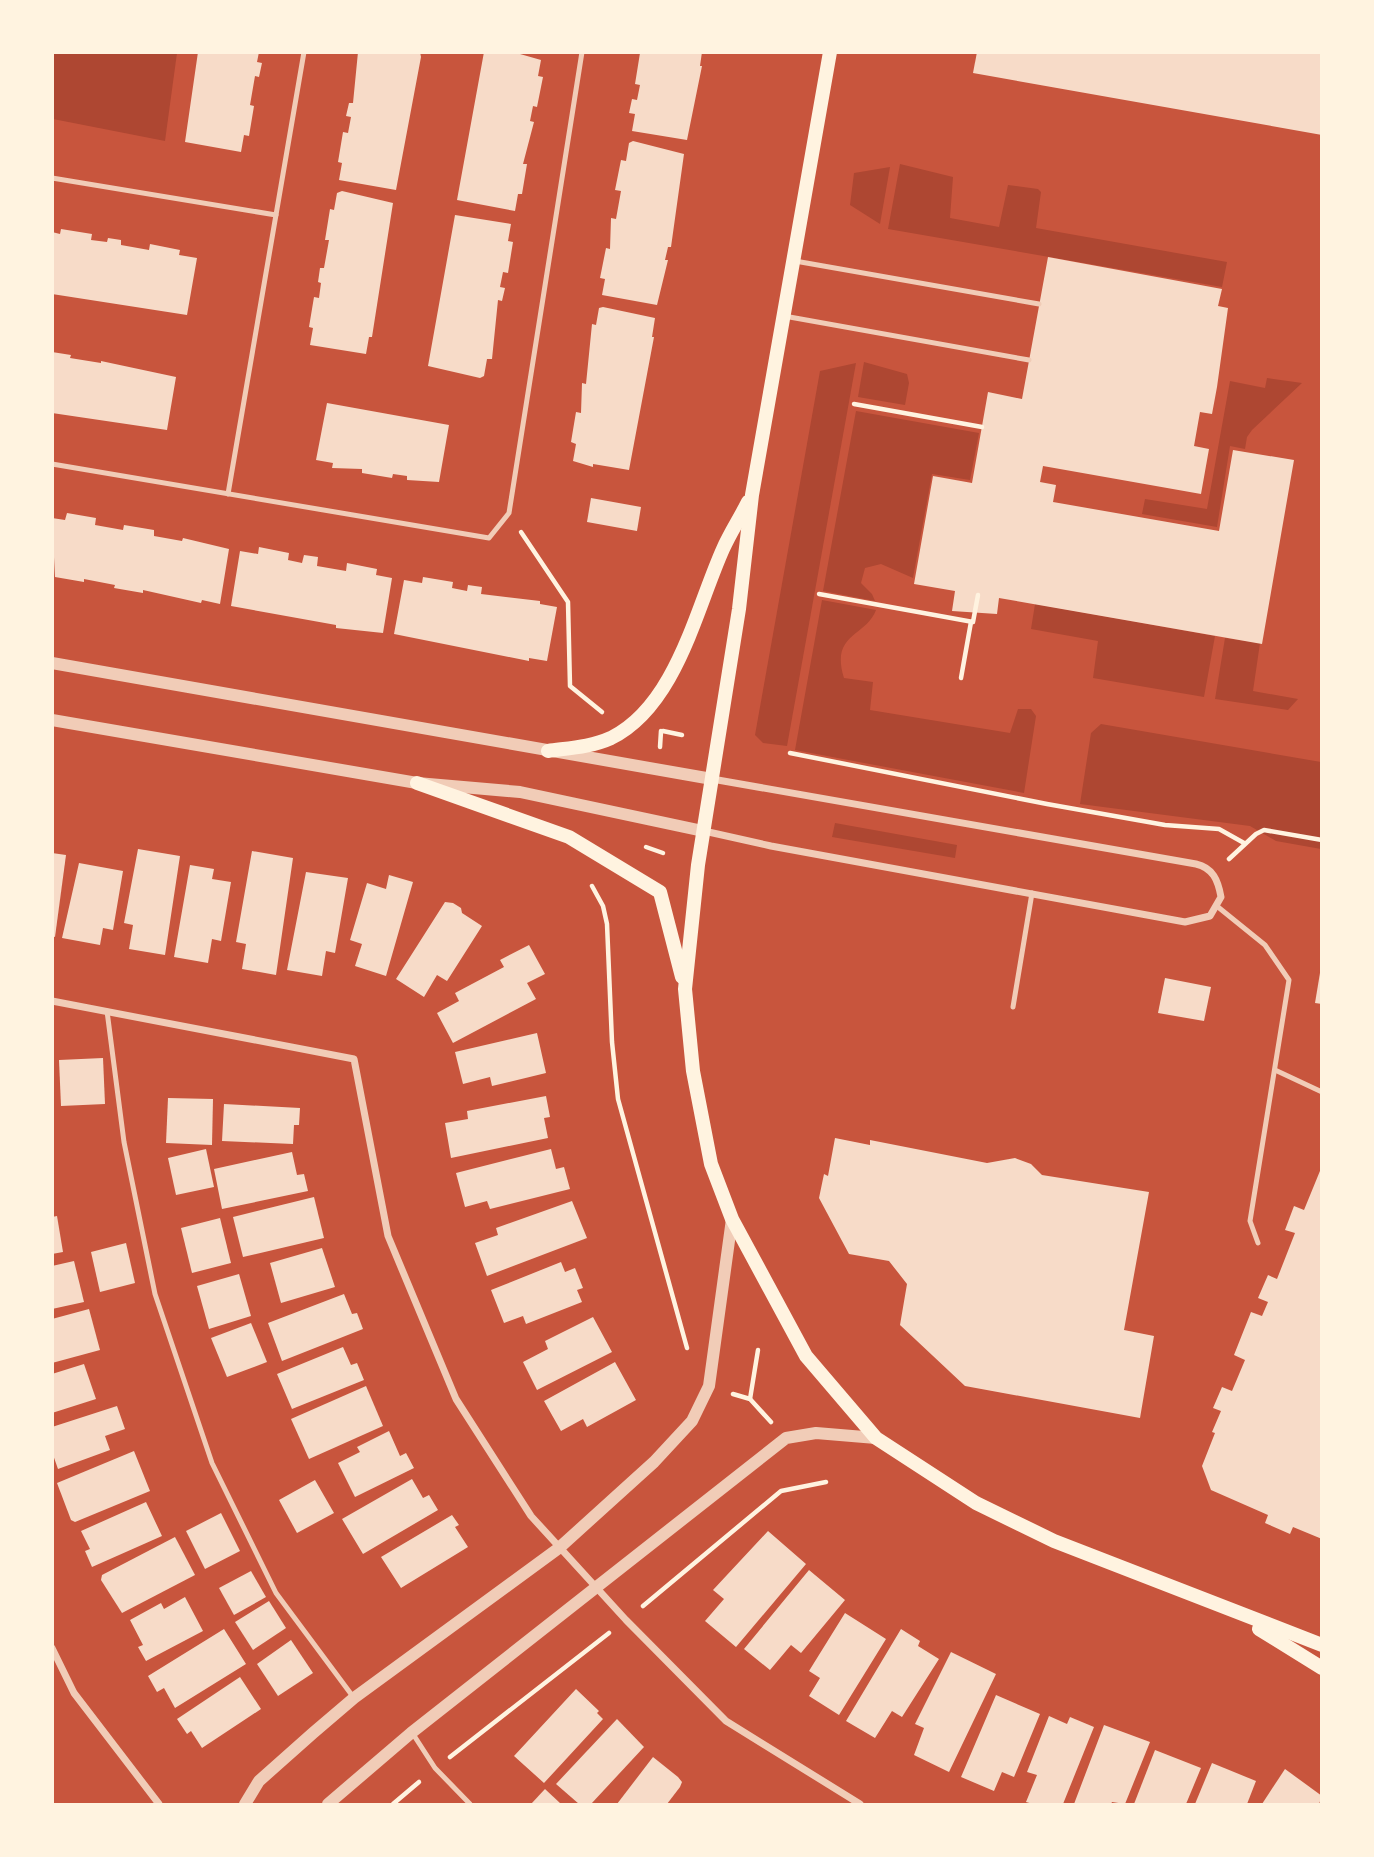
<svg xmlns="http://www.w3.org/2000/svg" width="1374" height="1857" viewBox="0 0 1374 1857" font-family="'Sofia Sans Condensed',sans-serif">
	<rect width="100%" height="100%" fill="#c8553d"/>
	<!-- green -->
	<g fill="#ae4732">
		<path d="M52,53H177L165,141L53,119Z"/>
		<path d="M900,164L953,177L950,218L999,227L1008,185L1038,189L1041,192L1036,228L1227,262L1222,287L888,229Z"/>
		<path d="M890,167L880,224L850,205L854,173Z"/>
		<path d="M864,362L907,374L909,383L905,405L858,397Z"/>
		<path d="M856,363L787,746L763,743L755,735L820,371Z"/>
		<path d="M1267,378L1302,383L1252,430L1247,437L1245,449L1230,446L1217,527L1142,514L1145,499L1207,509L1230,381L1265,388Z"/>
		<path d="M856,411L979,433L970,480L932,474L913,578L881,564L865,568L861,583L872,594L875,601L823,591Z"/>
		<path d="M822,600L876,610C866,637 830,633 844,678L873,682L870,710L1010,733L1018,709H1031L1036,716L1024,793L795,750Z"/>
		<path d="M1035,604L1215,636L1204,697L1093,678L1098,641L1031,629Z"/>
		<path d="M1225,638L1260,643L1253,691L1298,699L1288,710L1215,699Z"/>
		<path d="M1101,724L1321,762V849L1276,841L1250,826L1080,804L1091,733Z"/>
		<path d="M835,823L957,845L955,858L832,837Z"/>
	</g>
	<!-- building -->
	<g fill="#f7dbc8">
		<path d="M198,52H259L257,62L262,63L259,77L255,76L250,105L254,106L249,136L244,135L241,152L185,142Z"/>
		<path d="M358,52H420L421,57L396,190L339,180L342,163L338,162L343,132L348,133L351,117L346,116L349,103H353Z"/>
		<path d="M484,52L520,54L541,60L538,76L543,77L537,107L533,106L530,121L534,122L523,164H527L522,194H518L515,211L457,200Z"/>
		<path d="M702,52L700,66H702L687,140L632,131L635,114L629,113L632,99L637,100L640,85L635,84L640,53Z"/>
		<path d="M977,52H1322V135L973,73Z"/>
		<path d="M633,141L684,154L671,247H668L665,260H668L657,305L602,295L605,279L600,278L606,248L610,249L611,218L616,219L621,191L615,190L621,160L626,161L629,143Z"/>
		<path d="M342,191L393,203L372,337H369L366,354L310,345L313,328L309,327L314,297L319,298L321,283L318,282L320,268H324L329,240H325L330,209L334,210L337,193Z"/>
		<path d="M455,215L511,224L508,241L513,242L508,273L503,272L500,287L505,288L502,301L498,300L492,359H487L484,376L480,378L428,366Z"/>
		<path d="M61,229L92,234L91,240L107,242L108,238L121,240V245L149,250L150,244L180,250L179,255L197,258L187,315L52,294V232L60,234Z"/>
		<path d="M1048,257L1222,289L1218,306L1228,308L1217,387L1212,414L1200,412L1194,446L1209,449L1201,494L1043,466L1040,482L1056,485L1053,502L1219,531L1233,450L1294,460L1262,644L999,598L997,614L952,611L955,591L914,584L933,476L972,483L988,392L1022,399Z"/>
		<path d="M603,307L655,318L652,337H654L629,470L593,464V467L573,461L576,444L571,442L576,412L581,413L582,383L586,384L592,324L596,325L599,308Z"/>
		<path d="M52,352L71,355L70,358L101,363V361L176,377L167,430L52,413Z"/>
		<path d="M327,403L449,425L439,482L407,480V476L393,474L392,478L362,473V469L332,468L333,463L316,460Z"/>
		<path d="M591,498L641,507L637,531L587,522Z"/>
		<path d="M67,513L96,518L95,525L123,530L124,525L154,530V536L182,541L183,538L229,549L220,604L202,600L201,603L143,590V593L114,588L115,585L84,579V582L55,577L52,518L65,520Z"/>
		<path d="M259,547L289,553L288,560L302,563L304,555L318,557L317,566L346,571L347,563L377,569L376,575L392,578L383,633L336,628V625L231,606L240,551L258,554Z"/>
		<path d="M423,577L453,582L452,588L467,591L468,585L482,587L481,594L540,601V604L557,607L547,661L529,658V661L394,634L404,580L422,583Z"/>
		<path d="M138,849L180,856L165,955L129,949L133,925L124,923Z"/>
		<path d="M252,851L293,858L276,975L242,969L246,944L236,942Z"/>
		<path d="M52,853L66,855L55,937L52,936Z"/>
		<path d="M79,863L123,871L113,930L103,928L100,945L62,938Z"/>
		<path d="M190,865L214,869L212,879L231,882L221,941L212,939L208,963L174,957Z"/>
		<path d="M306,872L348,878L335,953L326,951L322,976L287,970Z"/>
		<path d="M389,875L413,882L386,976L355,966L362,944L350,940L367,883L386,889Z"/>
		<path d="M445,902L453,903L461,908L462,913L482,926L447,981L437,975L424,997L396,979Z"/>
		<path d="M529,945L545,974L527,983L536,999L453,1043L437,1013L459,1001L455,993L504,967L500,960Z"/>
		<path d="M1320,973H1322V1004L1315,1003Z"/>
		<path d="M1165,978L1211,987L1204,1021L1158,1013Z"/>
		<path d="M537,1033L546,1073L492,1086L490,1077L463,1084L455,1052Z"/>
		<path d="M103,1058L105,1104L61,1106L59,1060Z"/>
		<path d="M546,1096L550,1117L544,1118L548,1138L451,1158L445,1123L468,1119L467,1111Z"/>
		<path d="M168,1098L213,1099L212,1145L166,1143Z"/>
		<path d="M224,1104L300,1108L299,1125H294L293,1144L222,1141Z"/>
		<path d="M835,1138L870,1145V1140L987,1163L1015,1158L1031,1164L1042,1175L1149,1192L1124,1330L1154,1336L1140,1418L965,1386L900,1325L907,1284L889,1261L849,1254L819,1198L824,1174L828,1176Z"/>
		<path d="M206,1149L214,1187L176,1195L168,1158Z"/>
		<path d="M551,1149L556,1169L564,1167L570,1189L490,1209L487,1201L465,1207L456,1173Z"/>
		<path d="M292,1152L297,1175L304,1174L308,1191L222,1209L214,1169Z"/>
		<path d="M1322,1166V1539L1293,1527L1290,1534L1265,1523L1268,1515L1211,1490L1202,1466L1215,1433L1212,1432L1221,1411L1213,1408L1222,1387L1232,1391L1245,1360L1234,1355L1251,1312L1262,1316L1268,1302L1258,1298L1268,1275L1277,1279L1295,1233L1285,1230L1294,1206L1304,1210Z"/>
		<path d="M314,1197L324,1238L243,1257L233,1217Z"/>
		<path d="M572,1201L587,1238L487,1276L475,1243L498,1235L496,1228Z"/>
		<path d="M57,1216L63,1252L52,1254V1217Z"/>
		<path d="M220,1218L231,1263L192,1273L181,1228Z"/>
		<path d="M126,1243L135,1283L100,1292L91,1252Z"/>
		<path d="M322,1248L335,1287L281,1303L270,1263Z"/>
		<path d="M74,1261L84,1302L52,1309V1266Z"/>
		<path d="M561,1262L565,1272L575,1268L583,1288L577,1290L582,1302L526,1324L523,1316L504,1323L491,1290Z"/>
		<path d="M239,1274L251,1316L209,1329L197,1286Z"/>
		<path d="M344,1294L352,1314L357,1313L363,1329L282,1361L268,1323Z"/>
		<path d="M89,1309L100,1350L52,1363V1319Z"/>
		<path d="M593,1317L612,1352L537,1390L523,1362L548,1349L545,1341Z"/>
		<path d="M251,1323L267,1362L227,1377L211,1338Z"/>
		<path d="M343,1347L351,1365L357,1363L364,1380L292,1409L277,1374Z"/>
		<path d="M615,1362L636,1400L587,1427L583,1419L561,1431L544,1401Z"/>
		<path d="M84,1364L96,1399L52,1413V1374Z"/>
		<path d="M366,1386L383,1426L309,1459L291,1419Z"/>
		<path d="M117,1406L125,1429L105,1436L110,1450L58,1469L52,1452V1427Z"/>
		<path d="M389,1431L400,1456L406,1453L414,1468L355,1497L338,1463L360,1452L357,1447Z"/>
		<path d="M134,1451L150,1491L75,1522L71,1520L57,1483Z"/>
		<path d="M412,1479L423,1498L429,1495L438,1510L363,1554L342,1519Z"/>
		<path d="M315,1480L334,1513L297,1533L279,1500Z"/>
		<path d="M146,1502L162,1536L92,1567L85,1551L90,1549L81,1531Z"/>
		<path d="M221,1513L240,1551L205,1569L186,1531Z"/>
		<path d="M452,1515L459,1525L455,1527L468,1547L401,1588L381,1557Z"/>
		<path d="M768,1531L806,1564L736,1647L705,1621L724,1599L713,1590Z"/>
		<path d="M175,1537L195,1575L122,1613L101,1580L102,1575Z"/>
		<path d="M809,1570L845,1600L801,1653L791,1645L770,1670L744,1649Z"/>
		<path d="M251,1571L266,1597L234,1615L219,1588Z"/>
		<path d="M185,1597L203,1631L146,1661L138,1647L143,1645L130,1620L161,1603L164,1609Z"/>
		<path d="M269,1601L286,1628L253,1650L235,1622Z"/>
		<path d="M845,1613L886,1639L839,1715L809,1696L820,1678L809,1671Z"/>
		<path d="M224,1629L246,1664L175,1708L164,1688L157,1692L148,1676Z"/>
		<path d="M901,1629L920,1641L918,1646L939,1659L902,1717L892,1711L875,1738L846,1721Z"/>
		<path d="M291,1640L313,1673L278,1696L257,1664Z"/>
		<path d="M951,1652L996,1674L949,1772L914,1755L924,1728L915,1724Z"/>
		<path d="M240,1677L261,1709L202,1748L191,1731L187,1734L177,1719Z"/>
		<path d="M576,1689L599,1711L597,1713L603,1719L544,1783L514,1756Z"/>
		<path d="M996,1695L1040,1714L1014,1777L1002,1772L994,1791L961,1777Z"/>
		<path d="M1049,1716L1067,1724L1070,1717L1094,1727L1063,1804H1033L1026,1802L1037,1775L1027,1772Z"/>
		<path d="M617,1719L644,1747L591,1804H579L556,1784Z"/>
		<path d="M1104,1725L1150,1742L1125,1804L1112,1802L1111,1804H1074Z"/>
		<path d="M1155,1750L1201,1768L1186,1804H1134Z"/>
		<path d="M653,1757L678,1777L682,1782L680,1787L667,1804H617Z"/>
		<path d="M1212,1763L1256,1781L1247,1804H1195Z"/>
		<path d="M1285,1769L1322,1796L1319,1804H1262Z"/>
		<path d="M545,1789L561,1804H531Z"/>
	</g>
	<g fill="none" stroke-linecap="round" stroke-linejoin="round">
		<!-- path -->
		<g stroke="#fff3e0" stroke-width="4.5">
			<path d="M854,404L982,427"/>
			<path d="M521,532L568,602L570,686L602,712"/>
			<path d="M819,594L973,622L978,595"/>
			<path d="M961,678L971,622"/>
			<path d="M663,731L682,735"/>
			<path d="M660,747L661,731"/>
			<path d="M790,753L1047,804L1165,825L1219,829L1244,843"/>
			<path d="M646,847L663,853"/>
			<path d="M1229,859L1256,834L1264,830L1322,840"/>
			<path d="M592,886L603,906L607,924L612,1042L618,1099L687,1348"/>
			<path d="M733,1394L750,1399L771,1422"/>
			<path d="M750,1399L758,1350"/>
			<path d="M643,1606L781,1491L826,1482"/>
			<path d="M450,1757L609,1633"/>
			<path d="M393,1804L419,1782"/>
		</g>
		<!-- service -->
		<g stroke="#f1ccb7" stroke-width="5">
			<path d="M52,178L276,215"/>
			<path d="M795,261L1039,304"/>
			<path d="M784,316L1029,360"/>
			<path d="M52,464L489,538L509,513L582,52"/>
			<path d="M228,494L304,52"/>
			<path d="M1218,907L1265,945L1289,980L1250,1221L1258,1243"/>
			<path d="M1013,1007L1032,893"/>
			<path d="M107,1011L124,1142L155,1294L212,1463L276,1593L354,1698"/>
			<path d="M1275,1070L1322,1092"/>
			<path d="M413,1734L435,1768L470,1804"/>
		</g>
		<!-- minor -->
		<g stroke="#f1ccb7" stroke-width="7">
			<path d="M704,831L771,846L1185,922L1210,916L1221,897C1218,880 1213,868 1196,864L712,779"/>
			<path d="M52,1001L354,1059L388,1236L456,1399L531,1516L626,1620L726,1721L860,1804"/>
			<path d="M52,1648L74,1693L159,1804"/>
		</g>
		<!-- tertiary -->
		<g stroke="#f1ccb7" stroke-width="12">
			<path d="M52,663L712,779"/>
			<path d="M52,720L417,783L520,792L703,831"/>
			<path d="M245,1804L259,1781L313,1733L354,1698L559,1548L654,1462L692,1421L709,1386L732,1219"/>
			<path d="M328,1804L411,1733L786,1438L816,1433L876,1438"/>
		</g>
		<!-- secondary -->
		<g stroke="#fff3e0" stroke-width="14">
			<path d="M830,52L752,495L739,609L698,865L685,989L693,1071L711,1164L732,1219L806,1356L876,1438L976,1503L1054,1541L1322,1645"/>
			<path d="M548,751C569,748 591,747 611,738C676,706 696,609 723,549C730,533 740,518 748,502"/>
			<path d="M417,783L569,837L660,892L682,977"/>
			<path d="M1259,1629L1322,1668"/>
		</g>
	</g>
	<!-- border -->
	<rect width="1374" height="1857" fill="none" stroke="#fff3e0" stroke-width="108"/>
</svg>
